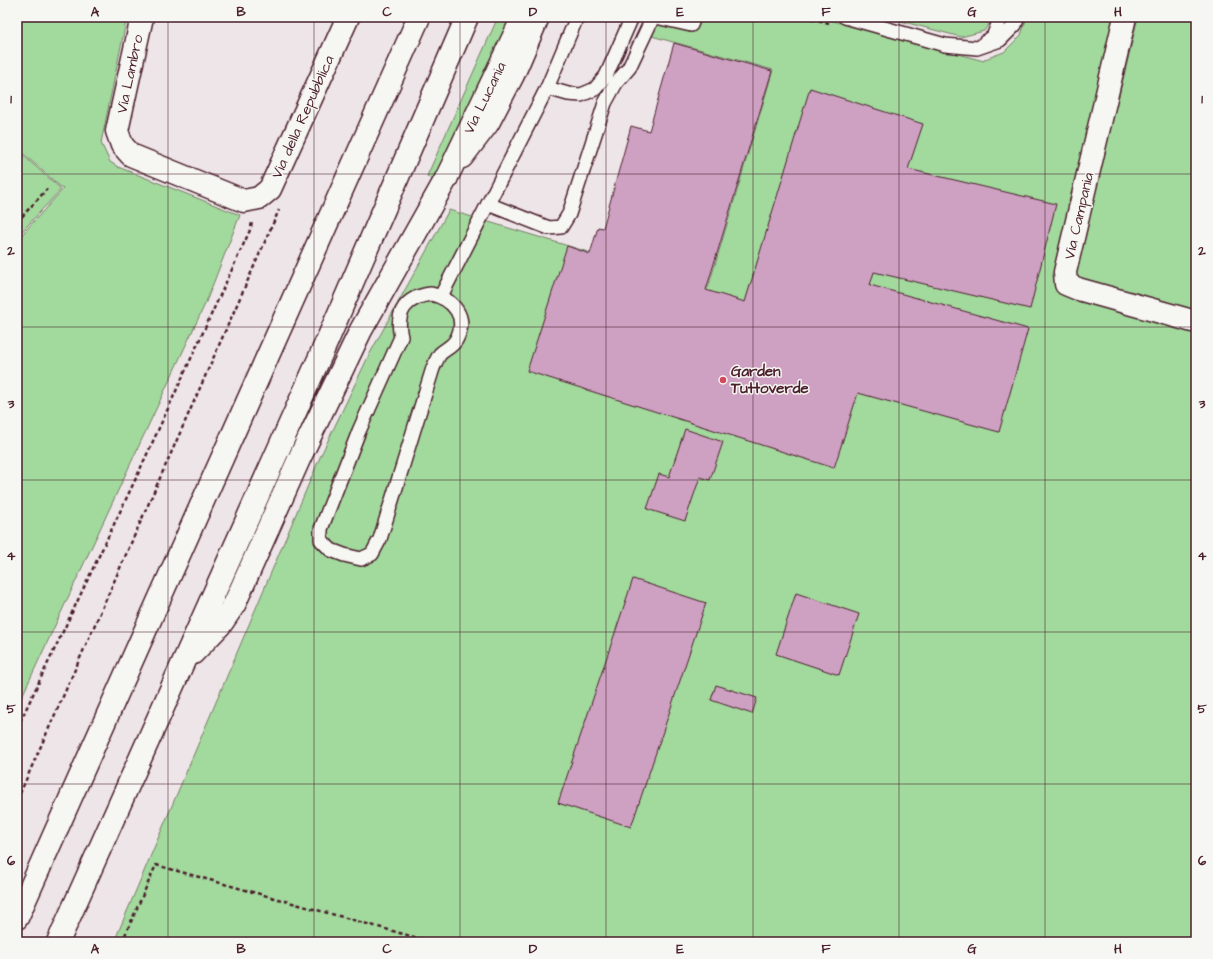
<svg xmlns="http://www.w3.org/2000/svg" width="1213" height="959" viewBox="0 0 1213 959" font-family="'Architects Daughter',sans-serif">
	<rect width="100%" height="100%" fill="#eee5e9"/>
	<filter id="ink" filterUnits="userSpaceOnUse"><feTurbulence type="fractalNoise" baseFrequency=".025" numOctaves="2"/><feDisplacementMap in="SourceGraphic" scale="8" xChannelSelector="R" yChannelSelector="G"/><feConvolveMatrix kernelMatrix="1 2 1 2 8 2 1 2 1" color-interpolation-filters="sRGB"/></filter>
	<g filter="url(#ink)">
		<!-- green -->
		<g fill="#a2d99d" stroke="#767c64">
			<path d="M17,17H127L101,143L110,162L118,167L240,215L206,302L17,707V240L63,189L17,148Z"/>
			<path d="M498,17H517L433,180L427,176Z"/>
			<path d="M653,17H818L984,61L985,59L1004,52L1021,35L1027,17H1120L1102,92L1119,96L1138,17H1196V942H114L321,455L368,357L449,210L708,288L773,70L648,35Z"/>
			<path d="M885,17H992L991,21L984,31L961,37Z"/>
			<path d="M17,150L61,189L17,237Z"/>
		</g>
		<!-- building -->
		<g fill="#cea1c3" stroke="#4a1f2b">
			<path d="M674,43L772,71L706,290L745,302L810,88L923,124L908,169L1056,204L1030,309L874,272L870,285L1028,329L999,432L858,393L834,468L527,371L567,246L590,254L598,227L603,228L631,126L649,131Z"/>
			<path d="M685,429L723,442L710,480L700,477L685,521L647,509L659,474L669,477Z"/>
			<path d="M633,579L706,603L631,827L558,803Z"/>
			<path d="M796,593L859,614L839,675L776,654Z"/>
			<path d="M716,685L757,698L752,714L711,700Z"/>
		</g>
		<g fill="none" stroke-linecap="round" stroke-linejoin="round">
			<defs>
				<g id="lane">
					<path d="M656,17L691,25L694,17"/>
					<path d="M845,17L945,45L977,48L1000,40L1015,25L1018,17"/>
					<path d="M984,43L993,37L1001,17"/>
					<path d="M547,88L568,94L581,95L595,89L606,76L632,17"/>
					<path d="M488,204L549,228L561,227L569,214L605,103L616,83L629,68L653,17"/>
					<path d="M431,294C453,299 469,317 456,340C452,347 445,349 440,354C437,358 435,364 433,368L380,539L372,554L361,559L344,555L331,550L321,540V529L359,431L401,337C395,312 406,297 431,294Z"/>
					<path d="M441,296L547,88L577,17"/>
				</g>
				<g id="street">
					<path d="M142,17L117,131L122,145L131,155L244,201L259,198L270,189L348,17"/>
					<path d="M1125,17L1065,272L1066,284L1078,289L1196,322"/>
					<path d="M462,157L488,123L513,75L538,17"/>
				</g>
				<path id="secondary" d="M446,179L523,17"/>
				<g id="highway">
					<path d="M193,653L221,624L234,605L300,457L361,330L446,179"/>
					<path d="M17,918L419,17"/>
					<path d="M58,942L327,341L467,17"/>
				</g>
			</defs>
			<!-- lane casing -->
			<use href="#lane" stroke="#4a1f2b" stroke-width="16"/>
			<!-- street casing -->
			<use href="#street" stroke="#4a1f2b" stroke-width="25"/>
			<!-- secondary casing -->
			<use href="#secondary" stroke="#4a1f2b" stroke-width="25"/>
			<!-- highway casing -->
			<use href="#highway" stroke="#4a1f2b" stroke-width="25"/>
			<!-- path -->
			<g stroke="#4a1f2b" stroke-width="2.5" stroke-dasharray="4 3" stroke-linecap="butt">
				<path d="M805,17L829,23"/>
				<path d="M17,222L47,189"/>
				<path d="M17,728L137,476L251,228L252,221"/>
				<path d="M17,800L279,210"/>
				<path d="M122,942L156,865L432,942"/>
			</g>
			<!-- lane -->
			<use href="#lane" stroke="#f6f6f2" stroke-width="13"/>
			<!-- street -->
			<use href="#street" stroke="#f6f6f2" stroke-width="22"/>
			<!-- secondary -->
			<use href="#secondary" stroke="#f6f6f2" stroke-width="22"/>
			<!-- highway -->
			<use href="#highway" stroke="#f6f6f2" stroke-width="22"/>
		</g>
	</g>
	<!-- grid -->
	<path fill="none" stroke="#4a1f2b" stroke-width="1" stroke-opacity="0.55" d="M168,17V942M314,17V942M460,17V942M606,17V942M753,17V942M899,17V942M1045,17V942M17,174H1196M17,327H1196M17,480H1196M17,632H1196M17,784H1196"/>
	<!-- markers -->
	<circle fill="#d1495b" stroke="#f6f6f2" stroke-width="1.5" cx="723" cy="380" r="4"/>
	<g text-anchor="middle" dominant-baseline="central" stroke-width="3" stroke-linejoin="round" paint-order="stroke">
		<!-- street labels -->
		<g font-size="15" fill="#4a1f2b" stroke="#f6f6f2">
			<text transform="translate(130 74) rotate(-78)">Via Lambro</text>
			<text transform="translate(485 98) rotate(-64)">Via Lucania</text>
			<text transform="translate(303 117) rotate(-66)">Via della Repubblica</text>
			<text transform="translate(1079 216) rotate(-77)">Via Campania</text>
		</g>
		<!-- poi labels -->
		<g font-size="15" font-weight="bold" fill="#4a1f2b" stroke="#f6f6f2" text-anchor="start">
			<text x="731" y="371">Garden<tspan x="731" dy="17">Tuttoverde</tspan></text>
		</g>
	</g>
	<!-- margin -->
	<rect width="1213" height="959" fill="none" stroke="#f6f6f2" stroke-width="44"/>
	<rect x="22" y="22" width="1169" height="915" fill="none" stroke="#4a1f2b" stroke-width="1.5"/>
	<g font-size="13" text-anchor="middle" font-weight="bold" fill="#4a1f2b">
		<text x="95" y="16">A</text>
		<text x="241" y="16">B</text>
		<text x="387" y="16">C</text>
		<text x="533" y="16">D</text>
		<text x="680" y="16">E</text>
		<text x="826" y="16">F</text>
		<text x="972" y="16">G</text>
		<text x="1118" y="16">H</text>
		<text x="11" y="103">1</text>
		<text x="1202" y="103">1</text>
		<text x="11" y="255">2</text>
		<text x="1202" y="255">2</text>
		<text x="11" y="408">3</text>
		<text x="1202" y="408">3</text>
		<text x="11" y="560">4</text>
		<text x="1202" y="560">4</text>
		<text x="11" y="713">5</text>
		<text x="1202" y="713">5</text>
		<text x="11" y="865">6</text>
		<text x="1202" y="865">6</text>
		<text x="95" y="953">A</text>
		<text x="241" y="953">B</text>
		<text x="387" y="953">C</text>
		<text x="533" y="953">D</text>
		<text x="680" y="953">E</text>
		<text x="826" y="953">F</text>
		<text x="972" y="953">G</text>
		<text x="1118" y="953">H</text>
	</g>
</svg>
